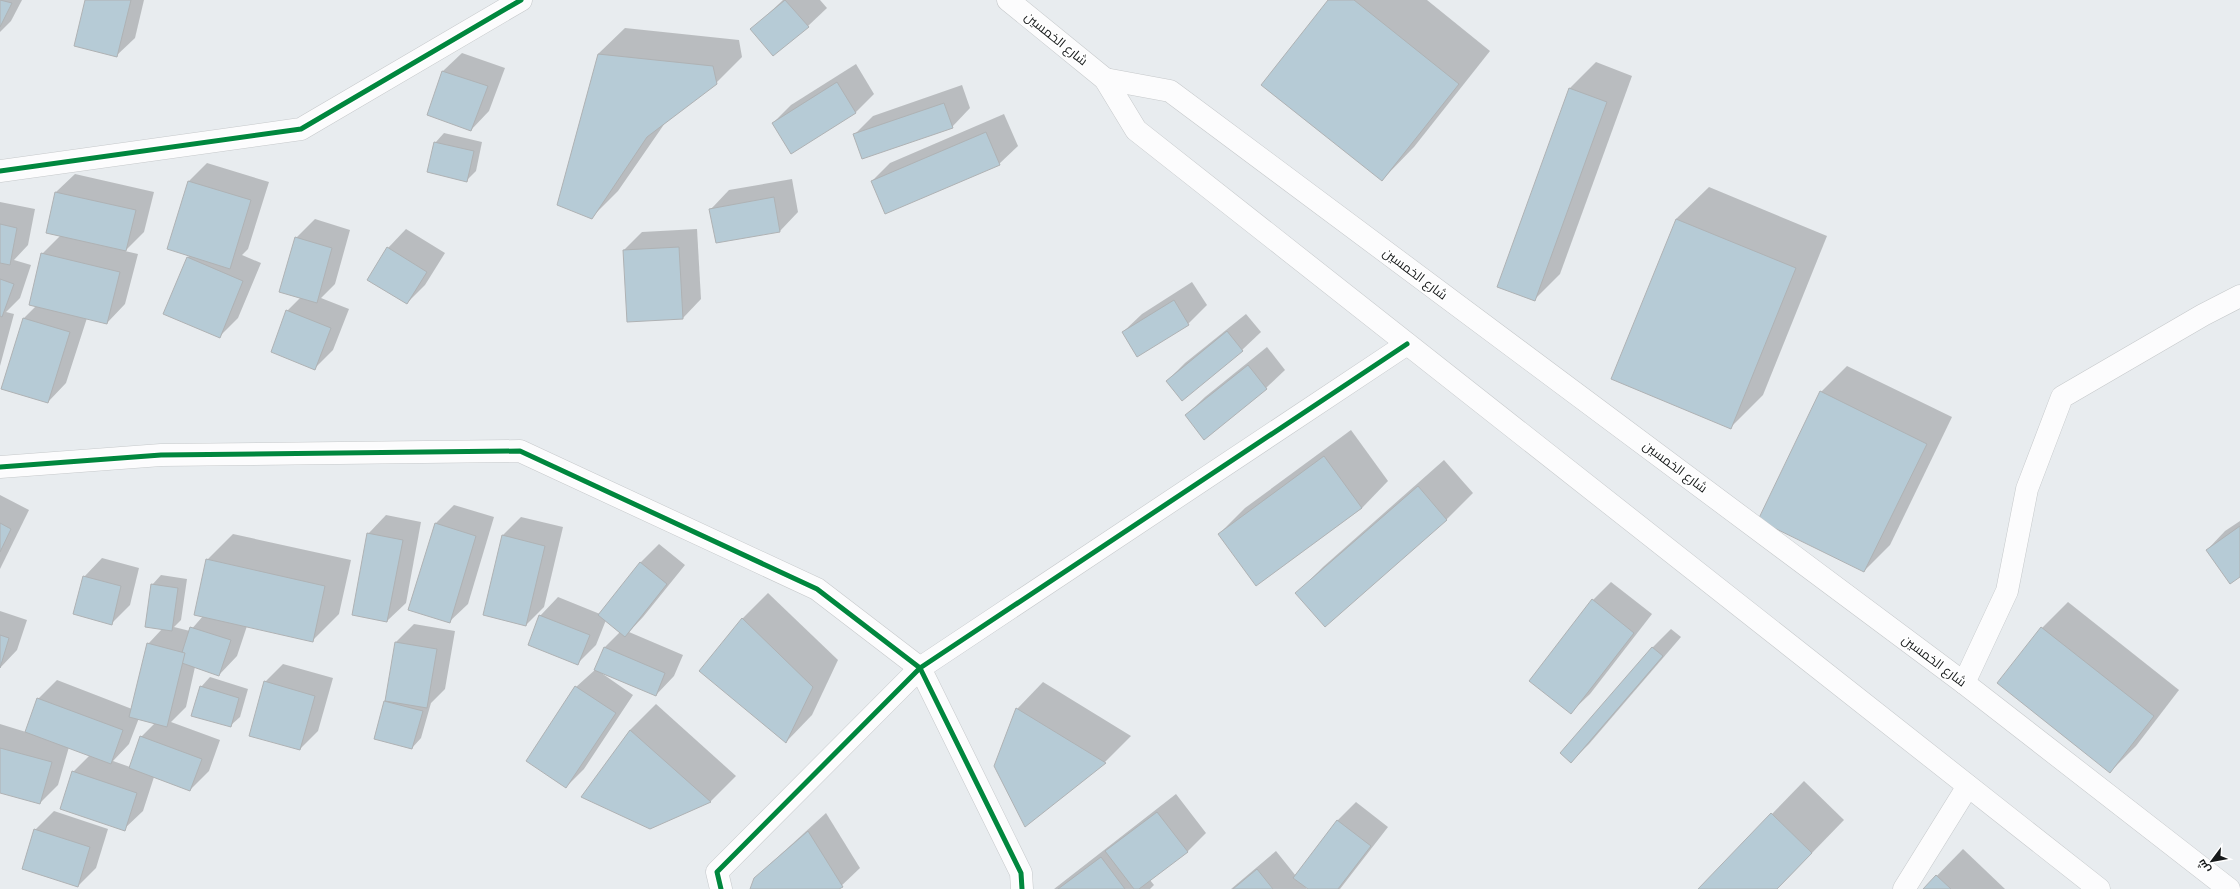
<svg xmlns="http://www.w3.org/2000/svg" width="2240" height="889" viewBox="0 0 2240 889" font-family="'Varela Round',Cairo,sans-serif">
	<rect width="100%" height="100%" fill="#e8ecef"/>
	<!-- shadow -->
	<g fill="#0003" fill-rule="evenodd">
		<path d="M0,0H22L11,21L0,32Z"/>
		<path d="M86,0H144L135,38L116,56Z"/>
		<path d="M783,0H820L827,8L808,26L773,55L752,29Z"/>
		<path d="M1330,0H1427L1490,51L1414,147L1382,180Z"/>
		<path d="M625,28L739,40L742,57L716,83L665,123L618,191L592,217L598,54Z"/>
		<path d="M462,53L505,68L489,111L471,130L428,114L443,71Z"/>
		<path d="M1596,62L1632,76L1560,274L1534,300L1570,88Z"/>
		<path d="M856,64L874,94L856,112L791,153L773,123L791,105Z"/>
		<path d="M962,85L970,108L952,127L855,134L873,116Z"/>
		<path d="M1004,114L1018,146L999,164L872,181L890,163Z"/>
		<path d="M444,133L482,142L476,171L467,180L435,143Z"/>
		<path d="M207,163L269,182L248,249L242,255L261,263L238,318L220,336L187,258L190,255L189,181Z"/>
		<path d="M75,174L154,192L144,232L125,251L138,254L125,304L107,323L87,318L66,383L48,402L24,318L36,306L42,254L61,235L47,232L56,192Z"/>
		<path d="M792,179L798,212L780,231L716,242L711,209L729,190Z"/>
		<path d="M1709,187L1827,236L1763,395L1730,428L1676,219Z"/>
		<path d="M0,202L35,209L28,245L14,260L31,265L20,298L6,312L14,314L0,366Z"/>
		<path d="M315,219L350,230L335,284L321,298L349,309L333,350L315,368L287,311L301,297L296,238Z"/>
		<path d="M406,229L445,253L425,285L407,303L388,248Z"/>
		<path d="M697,229L701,299L683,318L624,250L642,232Z"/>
		<path d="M1192,282L1207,305L1188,324L1138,355L1123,332L1142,314Z"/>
		<path d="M1246,314L1261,332L1242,350L1167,381L1185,363Z"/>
		<path d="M1267,347L1285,370L1266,388L1204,438L1186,415L1205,397Z"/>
		<path d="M1847,366L1952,417L1890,545L1864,571L1821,392Z"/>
		<path d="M1351,430L1388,481L1362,508L1256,585L1219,534L1245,508Z"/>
		<path d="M1444,460L1473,493L1447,519L1325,625L1297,593L1323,567Z"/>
		<path d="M0,495L29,510L0,569Z"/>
		<path d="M454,505L494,517L468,604L449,622L410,609L436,523Z"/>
		<path d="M386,515L421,522L406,603L387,621L368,534Z"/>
		<path d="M521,517L563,527L544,607L526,625L503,535Z"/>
		<path d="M2240,521V575L2207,550L2225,531Z"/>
		<path d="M233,534L351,560L339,614L313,640L247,626L237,656L219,675L195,667L186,707L171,722L220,740L209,771L190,790L154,777L143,811L124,829L73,772L90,755L69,747L58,785L40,803L0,792V724L26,732L38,699L57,680L132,709L148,644L163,628L152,585L161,575L187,579L181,620L174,627L190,631L203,616L207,560ZM139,718L155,723L141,737L130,767L113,761L129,744Z"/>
		<path d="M659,544L685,565L643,617L629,632L683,655L674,676L656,695L600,672L633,695L584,769L566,787L576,687L596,669L604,648L620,632L606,620L596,645L578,663L540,616L558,597L600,614L640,563Z"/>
		<path d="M102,558L139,568L130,605L111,624L84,577Z"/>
		<path d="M1611,582L1652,614L1590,694L1571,712L1593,600Z"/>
		<path d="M768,593L838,660L812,715L786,742L742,619Z"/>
		<path d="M2068,602L2179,690L2136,746L2110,772L1998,683L2042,628Z"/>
		<path d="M0,611L27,620L17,650L0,668Z"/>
		<path d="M414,624L455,631L445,689L431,703L421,738L412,748L375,738L386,700L396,642Z"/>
		<path d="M1671,629L1681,637L1589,744L1571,762L1562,753L1653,647Z"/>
		<path d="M283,664L333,678L318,731L300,749L265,682Z"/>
		<path d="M210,677L248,689L240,717L230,726L201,687Z"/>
		<path d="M1043,682L1131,736L1105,762L1025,825L995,766L1017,709Z"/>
		<path d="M656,704L736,776L710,802L583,797L630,730Z"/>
		<path d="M1804,781L1844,820L1777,889H1699Z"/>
		<path d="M1176,794L1206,833L1188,851L1150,880L1154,885L1150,889H1054Z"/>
		<path d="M1356,802L1388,827L1340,889H1310L1304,885L1307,889H1231L1276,851L1296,876L1337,821Z"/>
		<path d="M54,811L108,829L96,868L78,886L35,830Z"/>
		<path d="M826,813L860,868L838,889H751L755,878Z"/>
		<path d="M1963,849L2005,889H1924Z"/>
	</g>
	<!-- building -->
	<g fill="#b6cbd6" stroke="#afb2b4">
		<path d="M0,0L12,3L0,27Z"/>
		<path d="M85,0H131L117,57L74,46Z"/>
		<path d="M785,0L809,27L773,56L750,29Z"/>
		<path d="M1328,0H1354L1459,84L1382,181L1261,85Z"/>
		<path d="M598,54L713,66L717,84L647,137L592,219L557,205Z"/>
		<path d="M442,71L488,86L471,131L427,115Z"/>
		<path d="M837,82L856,113L791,154L772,123Z"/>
		<path d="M1569,88L1607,102L1535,301L1497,287Z"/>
		<path d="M944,103L953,128L862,159L853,134Z"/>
		<path d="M986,132L1000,165L885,214L871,181Z"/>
		<path d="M434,142L474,151L467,182L427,172Z"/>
		<path d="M188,181L251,200L230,269L167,249Z"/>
		<path d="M55,192L136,210L126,251L46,233Z"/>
		<path d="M774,197L780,232L716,243L709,209Z"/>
		<path d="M1676,219L1796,268L1731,429L1611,379Z"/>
		<path d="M0,224L17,228L10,265L0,263Z"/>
		<path d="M295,237L332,248L317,303L279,292Z"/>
		<path d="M387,247L427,272L407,304L367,280Z"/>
		<path d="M679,247L683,319L627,322L623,250Z"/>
		<path d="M41,253L120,272L107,324L29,305Z"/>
		<path d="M187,257L243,281L220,338L163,314Z"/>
		<path d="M0,279L14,284L2,317L0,316Z"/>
		<path d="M1174,300L1189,325L1137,357L1122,332Z"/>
		<path d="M286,310L331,328L315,370L271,352Z"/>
		<path d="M23,318L70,332L48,403L1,389Z"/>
		<path d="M1227,331L1243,351L1182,401L1166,381Z"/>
		<path d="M1248,365L1267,389L1204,440L1185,415Z"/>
		<path d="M1820,391L1927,444L1864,572L1758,520Z"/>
		<path d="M1324,456L1362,508L1256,586L1218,534Z"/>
		<path d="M1418,486L1447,520L1325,627L1295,593Z"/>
		<path d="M0,523L11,529L0,552Z"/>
		<path d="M435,523L476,536L450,623L408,610Z"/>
		<path d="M2240,526V577L2230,584L2206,550Z"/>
		<path d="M367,533L403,540L387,622L352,615Z"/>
		<path d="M502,535L545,546L526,626L483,615Z"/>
		<path d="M206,559L325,586L313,642L194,615Z"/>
		<path d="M640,562L667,584L625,637L598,615Z"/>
		<path d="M83,576L121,586L112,625L73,614Z"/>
		<path d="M151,584L178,588L172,631L145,627Z"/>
		<path d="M1592,599L1634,633L1571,714L1529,681Z"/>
		<path d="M539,615L590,635L578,665L528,645Z"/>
		<path d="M742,618L813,687L786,743L699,671Z"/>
		<path d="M190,627L231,640L219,676L179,662Z"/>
		<path d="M2041,627L2154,716L2110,773L1997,683Z"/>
		<path d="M0,635L9,638L0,668Z"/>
		<path d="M395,642L437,649L427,708L385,701Z"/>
		<path d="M147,643L185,653L167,727L129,717Z"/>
		<path d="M604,647L665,673L656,696L594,670Z"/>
		<path d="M1652,647L1663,656L1571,763L1560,753Z"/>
		<path d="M264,681L315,696L300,750L249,736Z"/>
		<path d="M200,686L239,698L231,727L191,716Z"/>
		<path d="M575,686L616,713L566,788L526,761Z"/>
		<path d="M37,698L123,730L111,764L25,732Z"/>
		<path d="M384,701L423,711L412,749L374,739Z"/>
		<path d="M1016,708L1106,763L1025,827L994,766Z"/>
		<path d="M630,730L711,802L650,829L581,797Z"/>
		<path d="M140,736L202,759L190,791L129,768Z"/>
		<path d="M0,748L52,762L40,804L0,793Z"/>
		<path d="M72,771L137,793L125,831L60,809Z"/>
		<path d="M1157,812L1188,852L1139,889H1134L1105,851Z"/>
		<path d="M1771,813L1812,853L1777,889H1698Z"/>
		<path d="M1337,820L1371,846L1338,889H1308L1293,878Z"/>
		<path d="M34,829L90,847L78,887L22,869Z"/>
		<path d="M808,831L843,887L839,889H750L754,878Z"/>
		<path d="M1101,857L1125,889H1058Z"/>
		<path d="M1257,869L1273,889H1233Z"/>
		<path d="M1936,875L1951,889H1923Z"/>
	</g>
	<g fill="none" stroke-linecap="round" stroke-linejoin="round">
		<defs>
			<g id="minor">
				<path d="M0,171L301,129L521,0"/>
				<path d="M0,467L161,455L520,451L817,589L920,668L1021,873L1022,889"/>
				<path d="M1964,683L2007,591L2027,489L2062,397L2203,315L2240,296"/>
				<path d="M721,889L717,872L920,668L1407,344"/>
				<path d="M1904,889L1968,786"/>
			</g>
			<g id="primary">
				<path d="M1008,0L1105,79L1136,130L2099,889"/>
				<path d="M1105,79L1170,91L1964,683L2229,889"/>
			</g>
		</defs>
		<!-- minor casing -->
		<use href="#minor" stroke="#c6c9cb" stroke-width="23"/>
		<!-- primary casing -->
		<use href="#primary" stroke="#c6c9cb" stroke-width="23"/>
		<!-- minor -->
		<use href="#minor" stroke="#fcfcfd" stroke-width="22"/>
		<!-- primary -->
		<use href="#primary" stroke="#fcfcfd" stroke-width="22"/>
		<defs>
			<g id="cycleway">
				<path d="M0,171L301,129L521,0"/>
				<path d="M0,467L161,455L520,451L817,589L920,668L1021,873L1022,889"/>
				<path d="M721,889L717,872L920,668L1407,344"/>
			</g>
		</defs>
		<!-- cycleway casing -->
		<use href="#cycleway" stroke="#fff" stroke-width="8"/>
		<!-- cycleway -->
		<use href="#cycleway" stroke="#00873e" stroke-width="5"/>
	</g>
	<g text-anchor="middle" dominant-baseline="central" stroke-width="3" stroke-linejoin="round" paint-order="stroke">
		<!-- street labels -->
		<g font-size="13" fill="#16191a" stroke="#fff">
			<text transform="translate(1056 39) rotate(39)">شارع الخمسين</text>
			<text transform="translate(1415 274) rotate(37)">شارع الخمسين</text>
			<text transform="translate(1675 467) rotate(37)">شارع الخمسين</text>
			<text transform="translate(1934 661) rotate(37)">شارع الخمسين</text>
		</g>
	</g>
	<!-- north arrow -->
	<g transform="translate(2212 861) rotate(238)" stroke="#ffffff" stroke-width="3" paint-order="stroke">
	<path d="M0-3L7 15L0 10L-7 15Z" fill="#16191a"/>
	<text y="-6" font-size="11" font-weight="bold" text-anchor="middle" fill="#16191a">ش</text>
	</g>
</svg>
